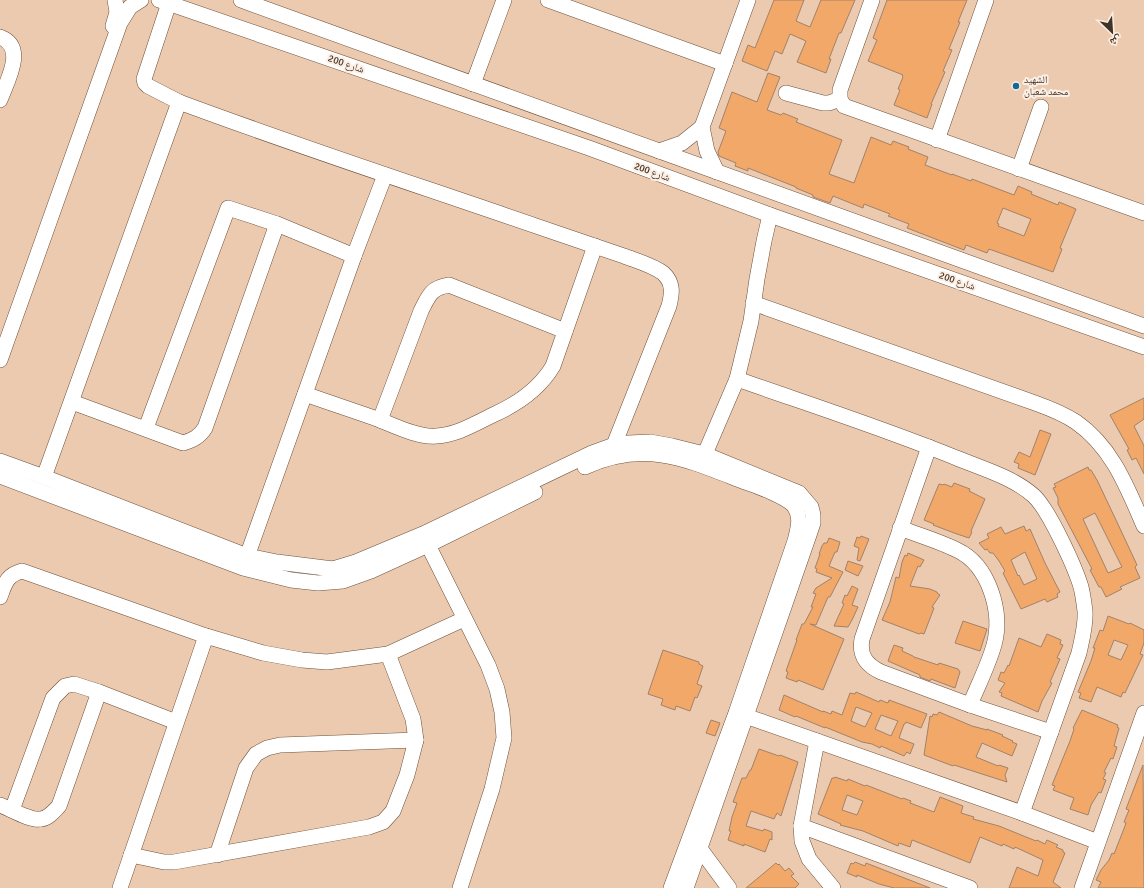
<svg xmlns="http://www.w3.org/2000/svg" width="1144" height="888" viewBox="0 0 1144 888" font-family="Signika,'Noto Naskh Arabic',sans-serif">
	<rect width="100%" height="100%" fill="#eccaaf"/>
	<!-- building -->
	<g fill="#f2a869" stroke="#a28269" fill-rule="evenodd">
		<path d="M774,0H804L796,21L810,27L821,0H855L841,33H839L829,59H831L826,73L797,62L806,41L790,34L782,54L775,51L767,71L742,61L748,45L755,48Z"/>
		<path d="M887,0H967L958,22H960L949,49L952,50L943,71L945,72L931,104H932L927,118L894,105L900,90L898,89L903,77L902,76L903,75L868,61L877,40L873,38Z"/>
		<path d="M768,73L780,77L767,110L781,115L783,113L798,119L796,122L842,140L829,174L854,183L871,137L891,145L893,141L909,147L908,149L928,157L925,165L952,175V174L971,181L972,179L1014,195L1018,186L1032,192L1031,194L1058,205L1059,202L1076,209L1060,248L1062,249L1053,272L989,249L987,253L966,245L964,250L907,228L909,224L888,216L890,214L864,204L863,208L833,196L830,203L813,197V195L796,188V187L748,168V171L735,166L736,163L719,156L718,152L726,131L719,128L732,92L757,102ZM1003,208L1031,219L1024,236L998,226L999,224L997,223Z"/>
		<path d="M1144,398V419L1134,426L1144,446V474L1136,458L1132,460L1127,450L1129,449L1110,415Z"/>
		<path d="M1040,430L1051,434L1035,475L1018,468L1019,464L1014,462L1019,452L1030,457Z"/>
		<path d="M1088,467L1089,470H1091L1097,480L1116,520L1137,565L1135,567L1140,578L1120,587L1122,589L1106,597L1101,587H1099L1090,570L1092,569L1058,504V498L1053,488L1056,487L1054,484ZM1095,513L1122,567L1108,573L1083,519Z"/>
		<path d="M954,483L970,489L969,491L985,499L971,531L972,532L969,538L957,534L933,525L934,524L924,520L939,484L943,485L944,484L952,487Z"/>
		<path d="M1024,526L1026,531L1030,529L1045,563L1060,592L1057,594L1058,597L1047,602L1045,599L1021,609L1003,573L1005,571L999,561L993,553H990L987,549L985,550L979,543L989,538L987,534L1001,527L1005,534ZM1025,552L1037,579L1024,585L1019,575L1018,576L1011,560Z"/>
		<path d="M861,536L869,539L860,561L857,560L859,548L854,546L857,537L860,538Z"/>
		<path d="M829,538L840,542L837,552H835L829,566L843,572L830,597H828L816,625L810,624L844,639L823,690L798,680L797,682L786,678L788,672L786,671L797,640H796L802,624H804L813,607H811L816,594L813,593L816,588L832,578L816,572L817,569L815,568L820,554H819L822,546L824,543H827Z"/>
		<path d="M908,553L924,560L920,567L918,566L910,586L930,589L937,592V593L940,595L932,607L934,608L924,634L921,633L919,634L882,620L890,602L896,577L899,578L902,562L905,555L907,556Z"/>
		<path d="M848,561L863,566L858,576L845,570Z"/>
		<path d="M852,586L858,589L852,605L858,607L852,620L848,627L834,626L844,604L842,603L845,595L847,596Z"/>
		<path d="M1108,616L1129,624L1130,623L1144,630V643L1140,654L1143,655L1125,693L1123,692L1121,697L1097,687L1091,702L1079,698L1081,693L1078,692L1091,661L1095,648H1093L1100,630L1103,631ZM1114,640L1128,645L1121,660L1108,655Z"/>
		<path d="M963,621L987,629L980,651L955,643Z"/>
		<path d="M1047,634L1061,640L1060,644L1063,645L1057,658L1060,659L1050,682L1052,683L1042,701L1038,712L1001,696L1002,693L999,692L1005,683L998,680L1001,672L1004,673L1008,665L1009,666L1019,638L1041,647Z"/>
		<path d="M894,645L903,648L902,651L913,656L914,657L938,665L939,663L958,669L960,672L955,688L931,679L930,681L920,677V675L888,661Z"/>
		<path d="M663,650L699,662V664L703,666L697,684L702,686L697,698L695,697L690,711L676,706L675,710L661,705L663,699L648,694Z"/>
		<path d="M856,692L879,702L880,700L888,703L889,700L927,714L921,728L906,722L905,724H904L899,738L914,744L910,754L907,752L904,756L881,746L880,748L872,744L862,742L825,727V728L796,716L795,717L779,710L784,695L823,712V711L831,714L832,711L842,715L850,693L855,694ZM856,707L872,713L865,727L851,721ZM881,715L898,721L891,736L875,729Z"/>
		<path d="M1082,710L1118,725L1117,727L1119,728L1114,746L1117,747L1113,759L1111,758L1104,772L1106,773L1103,779L1106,780L1101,793L1099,792L1091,805L1088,815L1070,809L1074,798L1053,790L1055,786L1052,785L1070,741L1074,729L1073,728Z"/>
		<path d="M939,712L972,726L987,730V729L1003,735L1002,736L1013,741L1012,742L1017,744L1012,756L982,743L976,757L998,766L999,765L1008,768L1005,775L1007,782L954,765L953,766L924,755L930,716L932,717L933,714L937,715Z"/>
		<path d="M711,720L720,723L715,736L706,733Z"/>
		<path d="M759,749L779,756L780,755L798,762L781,816L777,813L774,819L751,811L746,826L763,831L764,829L772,832V840L770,839L765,852L744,844V846L728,840L731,831H729L732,817L737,803L733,802L742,778H746L750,770H751Z"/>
		<path d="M1143,765L1144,888H1098L1101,882L1096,880L1101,870L1109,860L1112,853L1114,854L1125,826L1126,823L1124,822L1129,810L1126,809Z"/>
		<path d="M835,777L847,781L848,779L865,786L866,785L902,799L903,798L911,801L910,803L934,812L940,797L963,806L961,813L974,817L973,819L999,826L1036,841L1037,840L1045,844L1047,840L1058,845L1056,847L1063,850V852L1065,853L1053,882L1061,888H1009L1017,867L1038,876L1043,860L1015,847L1014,849L1003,844L1002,846L980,837L970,863L912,840L910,847L899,843L898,846L863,831L840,825L841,824L818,814L832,778H835ZM847,795L863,801L857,815L842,810Z"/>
		<path d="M855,862L865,866L866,863L930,888H894L879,884L857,875V877L847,873L851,863L853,864Z"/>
		<path d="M776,863L778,865L779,864L785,871L789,868L794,874L791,876L799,884L795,888H746Z"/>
	</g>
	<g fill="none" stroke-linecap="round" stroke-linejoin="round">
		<defs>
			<g id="minor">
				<path d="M159,0L589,148L770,215L1144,347"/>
				<path d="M241,0L1144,326"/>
				<path d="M548,0L725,64"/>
				<path d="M872,0L840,90V99L844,106L1144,213"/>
				<path d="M169,3L144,79L145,83L148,86L179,102"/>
				<path d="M113,26L117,12L115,0"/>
				<path d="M0,37C27,47 7,81 0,100"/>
				<path d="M473,84L504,0"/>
				<path d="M786,93L823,103H829L840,99"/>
				<path d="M937,140L986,0"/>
				<path d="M659,151L682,143L702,127"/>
				<path d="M1019,169L1041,107"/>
				<path d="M717,172L707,151L702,127L748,0"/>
				<path d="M753,303L1035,403C1049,408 1064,414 1076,422C1112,447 1127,487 1144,526"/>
				<path d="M0,360L120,23L130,7L141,0"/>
				<path d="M737,379C811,405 886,429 959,459C984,469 1014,478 1034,496C1049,510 1075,567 1081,587C1083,595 1084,603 1085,611C1086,625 1082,639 1079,653L1022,813"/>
				<path d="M305,394C330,403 355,411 380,420C395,426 420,438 436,436C457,435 476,423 495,414C519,403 540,388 553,366L595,246"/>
				<path d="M72,402L183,443C193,440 199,437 205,428L277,224"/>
				<path d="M380,420L421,311C429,295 431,288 449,285L565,331"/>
				<path d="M146,428L228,208L277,224L354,256"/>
				<path d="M929,447L862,639C859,655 866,665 881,672L970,705L1051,732"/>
				<path d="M0,461L44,477L247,556L277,562L333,569L356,562L423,534L592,453L614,445L629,443L650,442L672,446L704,454L799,493L811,507L813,515V523L809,535L686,888"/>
				<path d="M701,463L737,379L751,321L757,279L764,241L770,215"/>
				<path d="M585,467C646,439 688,460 745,482C757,486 787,497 794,506C802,517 798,529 795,541L736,713L671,888"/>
				<path d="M0,476L243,568L291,580L318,583L343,581L371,571L428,545L535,492"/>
				<path d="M44,477L179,102C297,146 417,185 536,226C565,236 595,246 624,256C637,261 652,265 663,273C674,283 672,294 669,306L614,445L612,452"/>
				<path d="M900,528C918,535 939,541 957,550C989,565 1003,612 994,645C988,666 978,685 970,705"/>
				<path d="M424,537L488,665L497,689L502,712L504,738L492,789L460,888"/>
				<path d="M244,565L354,256L385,175"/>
				<path d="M0,597C5,583 7,575 22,571L206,636L263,653L302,660L327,662L388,654L464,619"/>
				<path d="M737,713L1022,813L1098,842"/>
				<path d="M817,741L801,826L802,841L809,859L833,888"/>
				<path d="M0,805C11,809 30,821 41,819C49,818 54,811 59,806L99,692"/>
				<path d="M12,810L53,698L65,686L74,684L99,692L176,722"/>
				<path d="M801,826L970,888"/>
				<path d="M701,850L729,888"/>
				<path d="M131,855L164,862H174L369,827L383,822L393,811L407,775L416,740L413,719L388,654"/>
				<path d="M217,855L246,768L256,754L267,748L280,745L416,740"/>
				<path d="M120,888L206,636"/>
				<path d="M1082,888L1144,713"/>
			</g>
		</defs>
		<!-- minor casing -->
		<use href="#minor" stroke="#6f5139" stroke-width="16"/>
		<!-- minor -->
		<use href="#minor" stroke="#fff" stroke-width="15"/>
	</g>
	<!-- markers -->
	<circle fill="#106999" stroke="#fdefe4" stroke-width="1.5" cx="1016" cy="86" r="4"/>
	<g text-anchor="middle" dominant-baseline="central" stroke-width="4" stroke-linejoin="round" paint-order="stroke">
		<!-- street labels -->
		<g font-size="10" fill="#403328" stroke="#fdefe4">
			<text transform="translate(346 64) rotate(19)">شارع 200</text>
			<text transform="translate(652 172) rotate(20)">شارع 200</text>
			<text transform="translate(957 281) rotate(19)">شارع 200</text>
		</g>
		<!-- poi labels -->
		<g font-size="10" fill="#403328" stroke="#fdefe4" text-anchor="start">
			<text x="1024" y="80">الشهيد<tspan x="1024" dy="12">محمد شعبان</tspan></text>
		</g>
	</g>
	<!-- north arrow -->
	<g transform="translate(1112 32) rotate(155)" stroke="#fdefe4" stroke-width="3" paint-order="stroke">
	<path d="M0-3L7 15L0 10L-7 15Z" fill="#403328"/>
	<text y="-6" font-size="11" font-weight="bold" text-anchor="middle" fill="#403328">ش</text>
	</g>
</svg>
